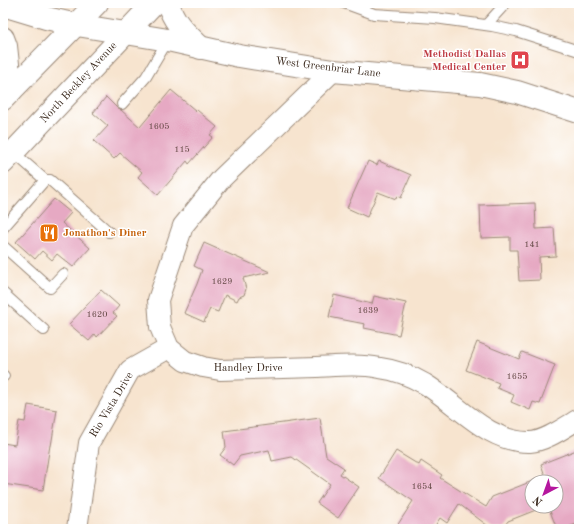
<svg xmlns="http://www.w3.org/2000/svg" width="582" height="532" viewBox="0 0 582 532" font-family="'Old Standard TT',serif">
	<rect width="100%" height="100%" fill="#fff"/>
	<filter id="ink" filterUnits="userSpaceOnUse"><feTurbulence type="fractalNoise" baseFrequency=".025" numOctaves="2"/><feDisplacementMap in="SourceGraphic" scale="8" xChannelSelector="R" yChannelSelector="G"/><feConvolveMatrix kernelMatrix="1 2 1 2 8 2 1 2 1" color-interpolation-filters="sRGB"/></filter>
	<filter id="wash" filterUnits="userSpaceOnUse"><feTurbulence type="fractalNoise" baseFrequency=".012" numOctaves="4" result="noise"/><feDisplacementMap in="SourceGraphic" scale="16" xChannelSelector="R" yChannelSelector="G"/><feGaussianBlur stdDeviation="0.9" result="paint"/><feColorMatrix in="noise" values="0 0 0 0 0 0 0 0 0 0 0 0 0 0 0 0 0 1.4 0 .05"/><feComposite in="paint" operator="in"/></filter>
	<g filter="url(#wash)">
		<rect width="100%" height="100%" fill="#f7e4cf"/>
		<g id="blocks">
			<!-- building -->
			<g fill="#e6a9c3">
				<path d="M171,90L196,111L197,110L217,127L210,135L213,137L189,164L187,161L158,195L138,177L142,172L120,153L114,159L94,141L108,126L93,113L106,97L118,109L121,110L140,127Z"/>
				<path d="M368,161L377,165L379,161L411,175L401,198L397,196L396,199L378,192L367,217L347,208Z"/>
				<path d="M54,199L71,213L62,223L90,248L73,267L57,254L52,260L42,251L35,259L16,242Z"/>
				<path d="M535,203L536,229L554,228L556,256L539,257L540,280L519,281L517,250H510V237L481,238L480,205Z"/>
				<path d="M204,243L270,272L243,278L246,289L244,295L239,297L237,301L225,295L218,312L210,309L204,322L184,313L197,284L202,270L194,266Z"/>
				<path d="M101,290L119,306L113,313L117,316L97,337L95,334L89,341L69,324Z"/>
				<path d="M334,295L372,304L374,296L406,303L399,335L364,328L365,324L329,317Z"/>
				<path d="M477,342L519,359L522,352L555,365L540,404L533,402L530,410L511,402L514,395L497,388L499,383L466,370Z"/>
				<path d="M28,405L57,410L51,446L50,445L43,490L3,484V443L15,445L19,421L25,422Z"/>
				<path d="M320,418L326,456L344,468L340,474L359,487L338,518L317,503L330,484L292,457L272,461L269,450L240,456L233,465L220,455L226,447L224,431Z"/>
				<path d="M579,449V523L563,529H557L548,506H556V482H532V506H546L508,521L502,529H492L459,504L447,523L440,518L433,529H395L413,501L379,478L396,451L419,465L421,461L442,475L440,478L486,507L492,497L545,476L541,464Z"/>
			</g>
		</g>
	</g>
	<g filter="url(#ink)">
		<use href="#blocks" fill-opacity="0" stroke="#998776" stroke-width="1"/>
		<g fill="none" stroke-linecap="round" stroke-linejoin="round">
			<defs>
				<g id="service">
					<path d="M344,3L374,14L435,18L492,26L516,31L579,51"/>
					<path d="M486,25L506,3"/>
					<path d="M122,104L146,77L168,40"/>
					<path d="M45,180H50L109,232"/>
					<path d="M3,228L45,180L13,152"/>
					<path d="M3,246L50,288L63,274"/>
					<path d="M3,293L44,330"/>
					<path d="M3,375L4,376"/>
				</g>
				<g id="minor">
					<path d="M333,71L221,179L183,226L158,300L160,327L169,348L185,361L203,367L220,370C252,369 284,368 317,367C338,366 359,364 380,368C396,370 411,376 425,384C458,404 488,443 530,442C546,441 565,427 579,419"/>
					<path d="M77,529L89,443L130,370L169,348"/>
				</g>
				<path id="tertiary" d="M3,5L46,18L77,25L168,40L239,56L333,71L480,84L517,92L579,112"/>
				<g id="secondary">
					<path d="M168,3C174,24 186,33 201,48"/>
					<path d="M3,38L6,46L11,91"/>
					<path d="M3,99L97,3"/>
					<path d="M3,163L154,3"/>
				</g>
			</defs>
			<!-- service casing -->
			<use href="#service" stroke="#998776" stroke-width="12"/>
			<!-- minor casing -->
			<use href="#minor" stroke="#998776" stroke-width="22"/>
			<!-- tertiary casing -->
			<use href="#tertiary" stroke="#998776" stroke-width="24"/>
			<!-- secondary casing -->
			<use href="#secondary" stroke="#998776" stroke-width="24"/>
			<!-- service -->
			<use href="#service" stroke="#fff" stroke-width="10"/>
			<!-- minor -->
			<use href="#minor" stroke="#fff" stroke-width="20"/>
			<!-- tertiary -->
			<use href="#tertiary" stroke="#fff" stroke-width="22"/>
			<!-- secondary -->
			<use href="#secondary" stroke="#fff" stroke-width="22"/>
		</g>
	</g>
	<!-- icons -->
	<defs>
		<symbol id="hospital-square" viewBox="-11 -11 22 22"><rect x="-9" y="-9" width="18" height="18" rx="4" fill="#e0444e" stroke="#fff"/><path d="M-5-5h3v3.5h4V-5h3V5h-3V1.5h-4V5h-3Z" fill="#fff"/></symbol>
		<symbol id="restaurant-square" viewBox="-11 -11 22 22"><rect x="-9" y="-9" width="18" height="18" rx="4" fill="#e8710a" stroke="#fff"/><path d="M-5-6h1v4h1v-4h1v4h1v-4h1v5L-1.5 .5V6h-2V.5L-5-1ZM5-6V6H3V1.5H1.5Q1.5-4 5-6Z" fill="#fff"/></symbol>
	</defs>
	<g fill-rule="evenodd">
		<use href="#hospital-square" x="509" y="49" width="22" height="22"/>
		<use href="#restaurant-square" x="38" y="222" width="22" height="22"/>
	</g>
	<g text-anchor="middle" dominant-baseline="central" stroke-width="3" stroke-linejoin="round" paint-order="stroke">
		<!-- number labels -->
		<g font-size="9" fill="#664a47">
			<text x="159" y="126">1605</text>
			<text x="182" y="149">115</text>
			<text x="532" y="244">141</text>
			<text x="222" y="281">1629</text>
			<text x="368" y="310">1639</text>
			<text x="97" y="314">1620</text>
			<text x="517" y="376">1655</text>
			<text x="422" y="486">1654</text>
		</g>
		<!-- health labels -->
		<g font-size="11" font-weight="bold" fill="#be3a42" stroke="#fff" text-anchor="end">
			<text x="506" y="54">Methodist Dallas<tspan x="506" dy="13">Medical Center</tspan></text>
		</g>
		<!-- street labels -->
		<g font-size="11" fill="#3b2a1e" stroke="#fff">
			<text transform="translate(328 68) rotate(7)">West Greenbriar Lane</text>
			<text transform="translate(79 83) rotate(-47)">North Beckley Avenue</text>
			<text x="248" y="368">Handley Drive</text>
			<text transform="translate(112 405) rotate(-59)">Rio Vista Drive</text>
		</g>
		<!-- food labels -->
		<g font-size="11" font-weight="bold" fill="#c56008" stroke="#fff" text-anchor="start">
			<text x="63" y="233">Jonathon's Diner</text>
		</g>
	</g>
	<!-- margin -->
	<rect width="582" height="532" fill="none" stroke="#fff" stroke-width="16"/>
	<!-- north arrow -->
	<g transform="translate(544 494) rotate(221)"><circle r="19" fill="#ffffff" stroke="#b1aaa5"/>
	<path d="M0-3L7 15L0 10L-7 15Z" fill="#b5179e"/>
	<text y="-6" font-size="11" font-weight="bold" text-anchor="middle" fill="#3b2a1e">N</text>
	</g>
</svg>
